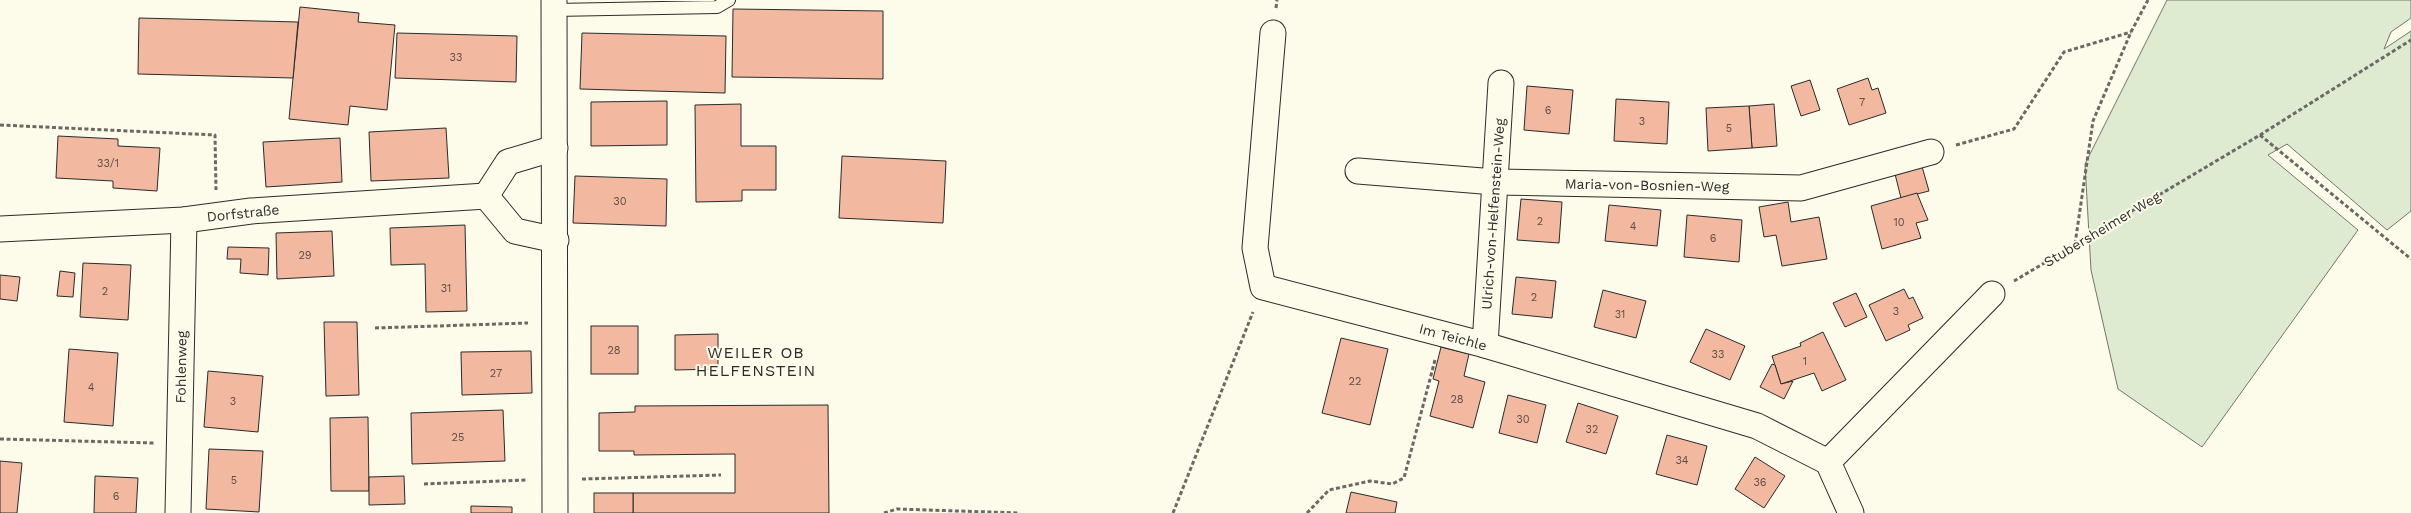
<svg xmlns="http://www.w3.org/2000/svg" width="2411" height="513" viewBox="0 0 2411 513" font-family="'Work Sans',sans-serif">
	<rect width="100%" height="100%" fill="#fdfbea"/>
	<!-- green -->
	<path fill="#deebd1" stroke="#74746e" d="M2167,0H2411V18L2391,32L2384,49L2411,31V211L2387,230L2287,144L2268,155L2358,230L2202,447L2118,389L2091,270L2085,164Z"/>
	<!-- building -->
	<g fill="#f2b8a0" stroke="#2b2b2b">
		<path d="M300,7L359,13L358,22L395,25L387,110L350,106L348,125L289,119Z"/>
		<path d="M733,9L883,11V79L732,77Z"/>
		<path d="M139,18L298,22L293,78L138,74Z"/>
		<path d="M397,33L517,36L516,82L395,78Z"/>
		<path d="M582,33L726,36L725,93L580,89Z"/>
		<path d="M1868,78L1872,90L1878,88L1886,113L1849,125L1837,89Z"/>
		<path d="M1810,80L1820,110L1801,116L1791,86Z"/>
		<path d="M1527,86L1573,90L1569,134L1524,130Z"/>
		<path d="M1616,99L1669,102L1667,144L1614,141Z"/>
		<path d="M667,101V145L591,146V102Z"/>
		<path d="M741,104V146H776V190H742V201L696,202L695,105Z"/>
		<path d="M1774,104L1777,146L1752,148L1749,106Z"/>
		<path d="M1749,106L1752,148L1708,151L1706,108Z"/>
		<path d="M446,128L449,178L371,181L369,132Z"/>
		<path d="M58,136L118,139V146L160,148L157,191L113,188V181L56,178Z"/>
		<path d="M340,138L342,182L266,187L263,142Z"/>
		<path d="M842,156L946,161L943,223L839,218Z"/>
		<path d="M1921,163L1929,191L1901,198L1894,170Z"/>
		<path d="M575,176L667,179L666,226L573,223Z"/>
		<path d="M1917,193L1928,220L1916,223L1921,238L1882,249L1871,206Z"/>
		<path d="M1521,199L1562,202L1559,243L1517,240Z"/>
		<path d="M1788,202L1791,222L1819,217L1827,259L1782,266L1776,235L1764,237L1759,207Z"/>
		<path d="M1609,205L1661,210L1657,246L1605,241Z"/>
		<path d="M1687,215L1742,220L1739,262L1684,257Z"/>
		<path d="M465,225L467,311L426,312L425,264L391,265L390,228Z"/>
		<path d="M332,231L334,276L277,279L276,233Z"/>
		<path d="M228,247L269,248L268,275L240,273L241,259H227Z"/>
		<path d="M83,263L131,265L128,320L80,317Z"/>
		<path d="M60,271L75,273L73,297L57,296Z"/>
		<path d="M0,275L20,277L17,301L0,299Z"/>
		<path d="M1516,277L1556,281L1552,318L1512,314Z"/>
		<path d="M1904,289L1909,299L1913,297L1923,318L1908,325L1910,330L1886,341L1869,305Z"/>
		<path d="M1603,290L1646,301L1636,338L1594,327Z"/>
		<path d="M1856,293L1867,317L1845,327L1833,303Z"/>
		<path d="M324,322H357L359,395L326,396Z"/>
		<rect x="591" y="326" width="47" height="48"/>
		<path d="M1706,329L1745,346L1730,380L1690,362Z"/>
		<path d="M1823,332L1846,380L1822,391L1814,373L1781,384L1772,356L1801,346L1800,343Z"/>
		<path d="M718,334V369L675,370V335Z"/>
		<path d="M1341,338L1388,349L1370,425L1322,413Z"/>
		<path d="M1441,347L1469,354L1464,376L1485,382L1473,428L1430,416L1439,381L1433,379Z"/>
		<path d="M69,349L118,353L113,426L64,422Z"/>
		<path d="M531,351L532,393L462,395L461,352Z"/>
		<path d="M1772,364L1775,365L1781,384L1793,381L1784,399L1760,387Z"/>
		<path d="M208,371L263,376L258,432L204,427Z"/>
		<path d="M1508,395L1546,405L1537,443L1499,433Z"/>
		<path d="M1578,403L1618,416L1606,454L1566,442Z"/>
		<path d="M828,405L829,513H633V493H735V454L634,455V451H599V413L635,412V406Z"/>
		<path d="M503,410L505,461L412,464L411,413Z"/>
		<path d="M368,417L369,491H331L330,418Z"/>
		<path d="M1667,435L1707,446L1697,485L1656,474Z"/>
		<path d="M209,449L263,451L259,512L206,509Z"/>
		<path d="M1755,457L1785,476L1764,508L1735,489Z"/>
		<path d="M0,461L22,463L17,513H0Z"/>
		<path d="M95,476L138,478L136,513H94Z"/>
		<path d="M404,476L405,504L369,505V477Z"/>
		<path d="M1351,492L1397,502L1395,513H1346Z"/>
		<rect x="594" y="493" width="39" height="20"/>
		<path d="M471,506L512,507V513H471Z"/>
	</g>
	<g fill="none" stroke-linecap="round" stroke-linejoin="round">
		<defs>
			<path id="lane" d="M554,10L717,7L729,0"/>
			<g id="street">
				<path d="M554,0L555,513"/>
				<path d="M1273,33L1255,248L1263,287L1485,345L1757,426L1828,462L1851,513"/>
				<path d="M1358,171L1495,182L1801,188L1931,152"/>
				<path d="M486,196L508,162L555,148"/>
				<path d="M0,229L184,220L251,211L486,196L515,231L556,240"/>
				<path d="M1485,345L1501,83"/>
				<path d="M1828,462L1992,294"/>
				<path d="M178,513L184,220"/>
			</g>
		</defs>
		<!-- lane casing -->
		<use href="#lane" stroke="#2b2b2b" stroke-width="14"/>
		<!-- street casing -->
		<use href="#street" stroke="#2b2b2b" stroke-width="27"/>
		<!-- path -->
		<g stroke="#6a6964" stroke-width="3" stroke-dasharray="4 2.5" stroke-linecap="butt">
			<path d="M1276,8L1277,0"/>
			<path d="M0,125L215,135L216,190"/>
			<path d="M2260,135L2411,259"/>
			<path d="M1956,145L2014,129L2064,52L2131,32"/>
			<path d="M2075,244L2093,121L2131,32L2148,0"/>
			<path d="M2014,281L2260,135L2411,40"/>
			<path d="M375,328L528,323"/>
			<path d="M0,439L154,443"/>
			<path d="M582,479L721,475"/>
			<path d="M424,484L528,480"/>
			<path d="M884,513L897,509L1020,513"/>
			<path d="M1173,513L1253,312"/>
			<path d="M1307,513L1329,490L1370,481L1392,484L1404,478L1435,360"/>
		</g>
		<!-- lane -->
		<use href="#lane" stroke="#fdfbea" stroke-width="12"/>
		<!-- street -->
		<use href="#street" stroke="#fdfbea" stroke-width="25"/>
	</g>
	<g text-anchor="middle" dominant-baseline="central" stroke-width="4" stroke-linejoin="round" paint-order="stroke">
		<!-- number labels -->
		<g font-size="11" fill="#5d4e48">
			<text x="456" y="57">33</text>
			<text x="1862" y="102">7</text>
			<text x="1548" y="110">6</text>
			<text x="1642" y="121">3</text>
			<text x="1729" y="128">5</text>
			<text x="108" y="163">33/1</text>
			<text x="620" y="201">30</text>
			<text x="1540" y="221">2</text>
			<text x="1899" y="222">10</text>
			<text x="1633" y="226">4</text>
			<text x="1713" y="238">6</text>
			<text x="305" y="255">29</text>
			<text x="446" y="288">31</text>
			<text x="105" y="291">2</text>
			<text x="1534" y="297">2</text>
			<text x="1896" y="311">3</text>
			<text x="1620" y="314">31</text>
			<text x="614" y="350">28</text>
			<text x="1718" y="354">33</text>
			<text x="1805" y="361">1</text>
			<text x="496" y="373">27</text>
			<text x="1355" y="381">22</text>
			<text x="91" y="387">4</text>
			<text x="1457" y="399">28</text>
			<text x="233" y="401">3</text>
			<text x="1523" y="419">30</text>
			<text x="1592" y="429">32</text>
			<text x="458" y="437">25</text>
			<text x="1682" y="460">34</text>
			<text x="234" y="480">5</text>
			<text x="1760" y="482">36</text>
			<text x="116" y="496">6</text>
		</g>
		<!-- street labels -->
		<g font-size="14" fill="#2b2b2b" stroke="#fdfbea">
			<text transform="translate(1647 185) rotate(1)">Maria-von-Bosnien-Weg</text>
			<text transform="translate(243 213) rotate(-6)">Dorfstraße</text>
			<text transform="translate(1493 214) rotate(-86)">Ulrich-von-Helfenstein-Weg</text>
			<text transform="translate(2102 229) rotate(-31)">Stubersheimer Weg</text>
			<text transform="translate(1453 337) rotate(15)">Im Teichle</text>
			<text transform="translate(181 367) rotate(-89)">Fohlenweg</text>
		</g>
		<!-- quarter labels -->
		<g font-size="16" letter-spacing="1" fill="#2b2b2b" stroke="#fdfbea">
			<text x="756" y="352">WEILER OB<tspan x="756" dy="18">HELFENSTEIN</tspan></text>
		</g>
	</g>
</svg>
